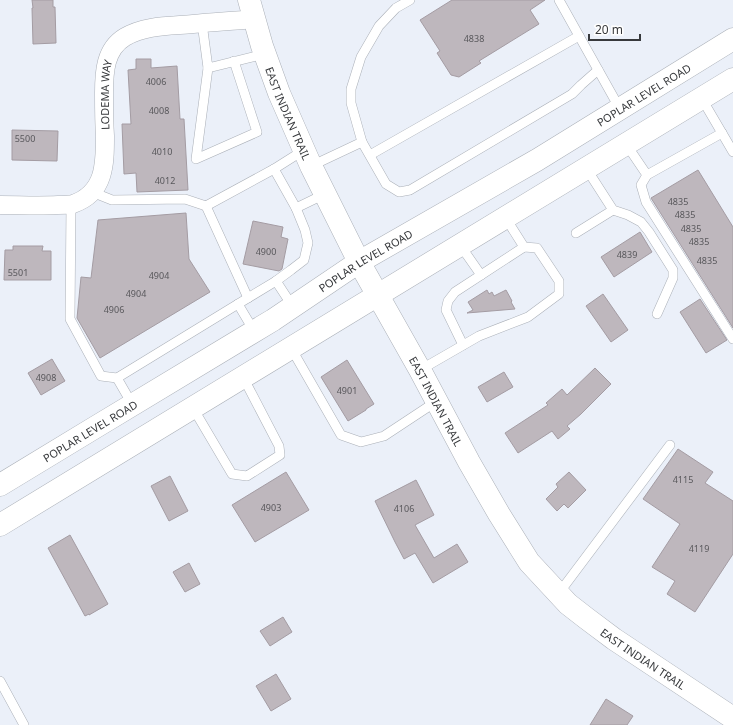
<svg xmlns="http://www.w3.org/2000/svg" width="733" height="725" viewBox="0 0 733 725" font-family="'Noto Sans',sans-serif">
	<rect width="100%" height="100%" fill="#ebf0f9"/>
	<!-- building -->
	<g fill="#beb7bd" stroke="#a49ca3">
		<path d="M32,0H53V7H55L56,43L33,44L32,8H33Z"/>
		<path d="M452,0H545L530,10L539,24L479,61L481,63L459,77L451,75L437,53L440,51L420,20Z"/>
		<path d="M136,59H151V68L177,66L180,119H184L188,190L137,192L136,173L124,174L122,124H131L128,70L136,69Z"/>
		<path d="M12,130L58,131L57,161L12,160Z"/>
		<path d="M698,170L733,227V328L651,198Z"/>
		<path d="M186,213L189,259L210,292L100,358L77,318L81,277L91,278L98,220Z"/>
		<path d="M253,221L283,227L281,237L288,239L282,269L279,271L243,264Z"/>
		<path d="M640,232L652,252L614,277L601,257Z"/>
		<path d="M13,246H43L42,251H51V280H4L5,250H13Z"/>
		<path d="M487,290L489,294L492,292L494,296L506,290L512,301L511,302L515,309L467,313L473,310L468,302Z"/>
		<path d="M603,294L628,330L611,342L586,306Z"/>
		<path d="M700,299L727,340L706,353L680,312Z"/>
		<path d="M52,359L65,381L41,395L28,373Z"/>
		<path d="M347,360L374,404L366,409V410L348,421L321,377Z"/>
		<path d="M595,368L611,384L581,414L567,426L570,429L558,439L552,431L518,453L505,433L548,405L546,403L562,389L567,395Z"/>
		<path d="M504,372L513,387L487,402L478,387Z"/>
		<path d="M678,449L713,472L705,483L733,501V554L695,612L667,594L675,581L652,567L680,524L643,499Z"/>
		<path d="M286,472L309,510L255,542L232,505Z"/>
		<path d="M569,472L586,490L568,508L564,504L557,511L546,499L558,487L556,484Z"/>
		<path d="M170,476L188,511L169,521L151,486Z"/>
		<path d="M416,480L434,515L415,525L434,558L457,544L468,562L433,583L415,553L404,559L395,542L375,501Z"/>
		<path d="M70,535L108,604L89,615V614L85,616L48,548Z"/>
		<path d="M189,563L200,584L185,592L173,572Z"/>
		<path d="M283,617L292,632L270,646L260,631Z"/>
		<path d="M276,674L291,699L271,711L256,686Z"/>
		<path d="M606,699L633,716L627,725H590Z"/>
	</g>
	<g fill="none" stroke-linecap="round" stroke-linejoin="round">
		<defs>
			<g id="lane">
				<path d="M559,0L620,109"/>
				<path d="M202,23L208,68L265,54"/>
				<path d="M208,68L196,159L257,132L234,61"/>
				<path d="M702,99L733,152"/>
				<path d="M362,142L386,184L399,192L410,190L572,94L581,85L598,70"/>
				<path d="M626,144L647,175L722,133"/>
				<path d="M370,155L579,36"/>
				<path d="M311,166L362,142L351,103V89L361,57L379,26L396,8L410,0"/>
				<path d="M586,168L613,210L628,215L641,222L649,232L673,270V278L657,314"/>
				<path d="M274,169L296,208L305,230L308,243L304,260L291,270L276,281"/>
				<path d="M647,175L641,185L646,202L733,339"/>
				<path d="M92,192L112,200L185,199L206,206L274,169L304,150"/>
				<path d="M71,204L70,319L101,376L117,378"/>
				<path d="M206,206L248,298"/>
				<path d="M296,208L325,194"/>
				<path d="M576,233L613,210"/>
				<path d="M460,245L481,275"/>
				<path d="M254,331L238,304L276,281L293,307"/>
				<path d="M463,345L446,310L448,301L455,292L524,247"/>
				<path d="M291,348L341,435L361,442L384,436L437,401"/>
				<path d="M420,370L479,336L528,317L559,294V281L537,248L524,247L505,217"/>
				<path d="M132,404L117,378L238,304"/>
				<path d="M193,408L232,474L247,476L280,455L279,446L243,377"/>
				<path d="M559,593L670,445"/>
				<path d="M0,681L24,725"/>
			</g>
			<g id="street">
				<path id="s1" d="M0,205C19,205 39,206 58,205C63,205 68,205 73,204C105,193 105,164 105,136C104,122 104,107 104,93C104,72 105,49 125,37C145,25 171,26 193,24C214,22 234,21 254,19"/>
			</g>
			<g id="secondary">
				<path id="s2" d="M249,0L262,46L279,93L311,166L359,262L420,370L469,462L499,514L529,562L568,604L586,618L614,639L733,718"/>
				<path id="s3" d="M0,485L94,428L273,320L359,262L537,160L733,39"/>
				<path d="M0,525L733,79"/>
			</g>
		</defs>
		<!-- lane casing -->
		<use href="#lane" stroke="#abb0b8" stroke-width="10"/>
		<!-- street casing -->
		<use href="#street" stroke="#abb0b8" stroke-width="19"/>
		<!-- secondary casing -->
		<use href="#secondary" stroke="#abb0b8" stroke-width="23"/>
		<!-- lane -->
		<use href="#lane" stroke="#fff" stroke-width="9"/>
		<!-- street -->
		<use href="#street" stroke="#fff" stroke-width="18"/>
		<!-- secondary -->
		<use href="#secondary" stroke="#fff" stroke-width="22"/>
	</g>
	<g text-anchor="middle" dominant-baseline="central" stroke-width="4" stroke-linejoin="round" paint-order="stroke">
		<!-- number labels -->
		<g font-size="9" fill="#59585c">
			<text x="474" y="38">4838</text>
			<text x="156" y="81">4006</text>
			<text x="159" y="110">4008</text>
			<text x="25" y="138">5500</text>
			<text x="162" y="151">4010</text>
			<text x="165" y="180">4012</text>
			<text x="678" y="201">4835</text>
			<text x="685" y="214">4835</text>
			<text x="691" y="228">4835</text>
			<text x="699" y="241">4835</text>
			<text x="266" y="251">4900</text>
			<text x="627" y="254">4839</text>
			<text x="707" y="260">4835</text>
			<text x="18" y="272">5501</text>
			<text x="159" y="275">4904</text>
			<text x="136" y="293">4904</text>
			<text x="114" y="309">4906</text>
			<text x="46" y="377">4908</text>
			<text x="347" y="390">4901</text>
			<text x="683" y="479">4115</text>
			<text x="271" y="507">4903</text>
			<text x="404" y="508">4106</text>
			<text x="699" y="548">4119</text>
		</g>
		<!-- street labels -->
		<g font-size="11" fill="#37393c" stroke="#fff">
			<text stroke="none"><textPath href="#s3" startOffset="753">POPLAR LEVEL ROAD</textPath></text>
			<text stroke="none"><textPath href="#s1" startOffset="196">LODEMA WAY</textPath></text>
			<text stroke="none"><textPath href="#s2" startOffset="120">EAST INDIAN TRAIL</textPath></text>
			<text stroke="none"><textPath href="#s3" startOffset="429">POPLAR LEVEL ROAD</textPath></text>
			<text stroke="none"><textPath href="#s2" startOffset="444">EAST INDIAN TRAIL</textPath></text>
			<text stroke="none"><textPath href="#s3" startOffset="105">POPLAR LEVEL ROAD</textPath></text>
			<text stroke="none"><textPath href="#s2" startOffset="780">EAST INDIAN TRAIL</textPath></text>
		</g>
	</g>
	<!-- scale -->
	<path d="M589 34v6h51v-6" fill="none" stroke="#37393c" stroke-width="2"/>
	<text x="595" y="34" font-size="12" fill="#37393c" stroke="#ffffff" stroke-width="3" paint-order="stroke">20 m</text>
</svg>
